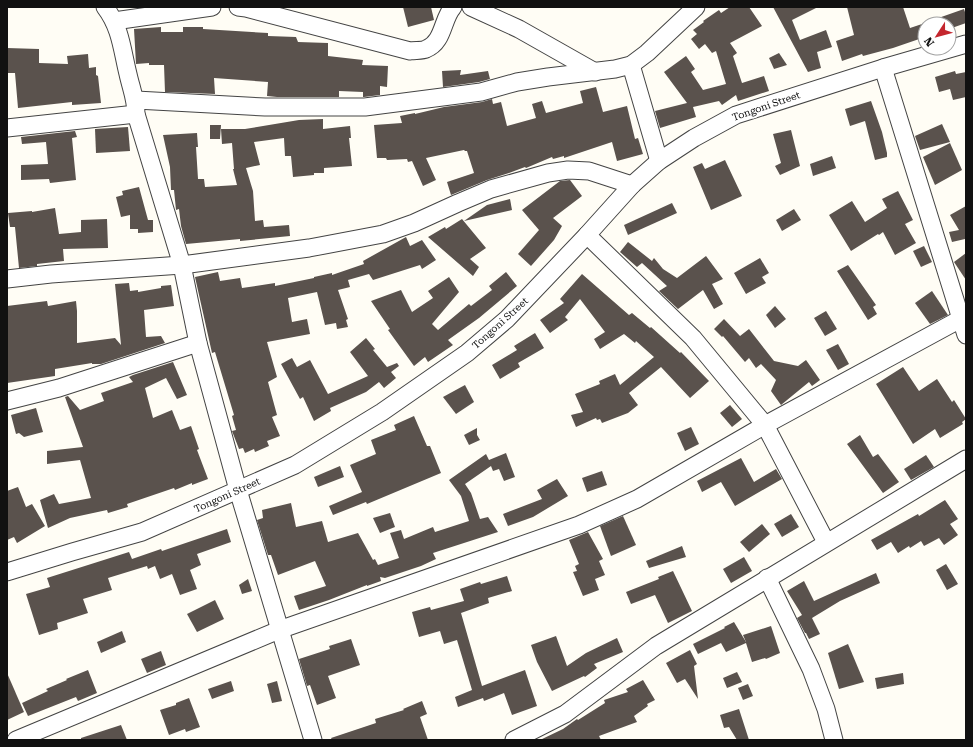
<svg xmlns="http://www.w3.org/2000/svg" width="973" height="747" viewBox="0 0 973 747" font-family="'Roboto Serif',serif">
	<rect width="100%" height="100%" fill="#fffdf5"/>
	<!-- building -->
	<g fill="#5a524d">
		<path d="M403,7H431L434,20L408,27Z"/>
		<path d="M730,7H749L762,26L730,43L737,53L733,56L742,83L764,76L769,91L738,101L736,95L722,105L719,101L693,107L696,117L660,128L655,111L687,103L664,72L686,56L695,69L691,72L703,90L726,84L716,51L712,53L705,44L699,49L691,39L697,34L693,30L704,22L703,21L719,10L721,13Z"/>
		<path d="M773,7H818L792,20L800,40L826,30L832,47L817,52L821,68L808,72Z"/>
		<path d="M847,7H903L910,28L925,23V37L893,48L863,56L862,54L842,61L836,41L854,35Z"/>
		<path d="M964,9L966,15V23L949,29V24H927V22Z"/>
		<path d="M161,27V32H183V27H203V29L268,33V36L296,37L298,42L328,43V56L363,60L362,65L388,66L387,87L380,86V95L364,97H363V92L339,91V97H277L267,96L268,82L214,78L215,94L165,92L164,65H149V63L136,64L134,29Z"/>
		<path d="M7,48L39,49V63L68,64L67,56L88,54L89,68L96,67V75L98,76L101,103L72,105V102L18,108L15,73H7Z"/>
		<path d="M779,53L787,65L774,69L769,58Z"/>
		<path d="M461,70L460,75L488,71L490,79L479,82L443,87L442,71Z"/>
		<path d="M955,71L956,74L966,72V97L953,100L950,89L939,92L935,77Z"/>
		<path d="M596,87L603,112L627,106L635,139L638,138L643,154L617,161L612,142L564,158V156L553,159L552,157L526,168L525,167L509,173L487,180L451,195L447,182L474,173L467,151H465L464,150L426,158L436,180L423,186L412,161L408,162L407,159L387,160L386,158H377L374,125L402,123L400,116L415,113V114L444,107L482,102L492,99L493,104L501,102L507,126L536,118L532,104L542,101L546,113L583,103L580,91Z"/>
		<path d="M871,101L882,132L887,153V157L875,160L865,121L850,126L845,109Z"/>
		<path d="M323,119V129L350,126L351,138H349L352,166L324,168V173H314V175L293,177L291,156H285L284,138L254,142L260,165L246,168L253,191L255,221L263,220L264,227L289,225L290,236L240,241V239L186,244L181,226L179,209L176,210L174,190H171L170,167L163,135L197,133L198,147H196L198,179H204L205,187L237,185L233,169H234L232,143L222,144L221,129H245L299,120Z"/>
		<path d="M942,124L950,142L920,150L915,136Z"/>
		<path d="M210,125H221L220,139H210Z"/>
		<path d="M128,127L130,151L96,153L95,129Z"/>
		<path d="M791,130L800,166L780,175L775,166L781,163L773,134Z"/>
		<path d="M75,131L77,137L72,138L76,180L50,183L49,179L21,180V165L48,164L46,142L22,144L21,137Z"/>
		<path d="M950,143L962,170L935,185L923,157Z"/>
		<path d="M832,156L836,168L813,176L810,164Z"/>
		<path d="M725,160L742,196L711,210L693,167L702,163L705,169Z"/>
		<path d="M570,180L582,196L553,218L562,226L554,240L531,266L518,254L539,230L522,210L560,181Z"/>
		<path d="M139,187L148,220H153V232L138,233V229H130V215L121,217L116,197L123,195L122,191Z"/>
		<path d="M898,191L913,220L905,224L916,243L895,255L883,232L879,235L878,234L851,251L829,215L852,201L865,222L887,208L882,199Z"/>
		<path d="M510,199L512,210L464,221L487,205Z"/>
		<path d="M672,203L677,213L628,235L624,225Z"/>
		<path d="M966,206V241L965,239L952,242L949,232L959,230L950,215Z"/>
		<path d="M55,208L59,234L81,232V220L107,219L108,248L63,249L64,261L37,264V266L19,268L15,227H10L8,213L32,211V212Z"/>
		<path d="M794,209L801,220L782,231L776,220Z"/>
		<path d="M462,219L486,248L470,259L479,267L473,276L428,237L445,227L446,229Z"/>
		<path d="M406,237L410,246L422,240L436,260L422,269L420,265L373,280L369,274L348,280L350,287L338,290L348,319L346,320L348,327L337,329L336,323L325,325L317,292L288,298L292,322L307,319L310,334L267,342L277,377L268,382L277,415L272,417L280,436L267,441L269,446L255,452L254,449L245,453L243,448L239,449L232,431L236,430L232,416L234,415L215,352L212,353L195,277L218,272L220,281L240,278L242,288L275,283V286L314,278V277L332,273V275L364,264L363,261Z"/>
		<path d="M628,242L652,261L654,258L663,269L677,278L706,256L723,279L712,284L723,304L714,309L703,290L678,309L659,291L667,286L642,263L637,267L620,252Z"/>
		<path d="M924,246L932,262L921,267L913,251Z"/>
		<path d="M966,253V280L954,262Z"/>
		<path d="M760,258L769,273L762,277L766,283L746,294L734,273Z"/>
		<path d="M848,265L876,305L873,307L877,314L868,320L837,271Z"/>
		<path d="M506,272L517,286L479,318L448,340L453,345L428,362L425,357L414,366L388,330L390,329L371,301L401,290L412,312L433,298L428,291L449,277L459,292L432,324L438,330L469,304L471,306L492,290L489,286Z"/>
		<path d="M582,274L629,315L632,313L650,328L651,327L680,353L681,352L709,381L690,398L661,367L629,393L638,405L628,413L602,423L600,419L597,420L596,418L576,427L571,415L583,412L575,394L600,384L599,381L615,374L620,385L654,357L636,341L635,343L624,334L600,349L594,339L605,332L580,299L565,317L568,320L550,333L540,320L564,303L560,299Z"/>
		<path d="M129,283L130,291L138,290V292L161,288V286L171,285L174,306L144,310L146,337L161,336L165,343L101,364H92V363L55,369V376L7,383V306L47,301L48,306L76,301L77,311V343L115,338L121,345L115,284Z"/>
		<path d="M932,291L948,315L930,324L915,303Z"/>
		<path d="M775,306L786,319L775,328L766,315Z"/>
		<path d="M826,311L837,329L825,336L814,318Z"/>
		<path d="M724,319L740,336L749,329L774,361L798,366L806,360L820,380L812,386L809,382L781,405L771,391L776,380L761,364L756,368L749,358L745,362L723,336L722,337L714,329Z"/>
		<path d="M535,333L544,348L518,363L520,367L500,379L492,365L517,350L514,346Z"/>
		<path d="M366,338L375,349L373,350L387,367L397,363L399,366L391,372L396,378L384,388L379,382L366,392L330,408L331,411L314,421L303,397L300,399L281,364L292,358L297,367L310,360L328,394L368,376L350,352Z"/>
		<path d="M838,344L849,364L838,370L826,350Z"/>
		<path d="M173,362L187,395L177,399L166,378L145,388L153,418L172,410L180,430L191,426L199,449L197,450L208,479L192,485V483L175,490L174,488L127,504L128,507L108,513L107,510L70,518L48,528L40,500L54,494L59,504L91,498L80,460L47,464V451L83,447L65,397L68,396L80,410L104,401L101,393L133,382L129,377L133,375Z"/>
		<path d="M903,367L919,391L937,379L952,402L954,400L966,419L962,422L963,424L940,438L935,429L913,444L876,384Z"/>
		<path d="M465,385L474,402L456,414L443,397Z"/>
		<path d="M730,405L742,419L732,427L720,413Z"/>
		<path d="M36,408L43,432L24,437L19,433L16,434L11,415Z"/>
		<path d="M414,416L427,446H430L441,473L367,504L366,502L333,515L329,506L362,492L350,465L376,454L371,440L396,430L394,425Z"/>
		<path d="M691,427L699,444L685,451L677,433Z"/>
		<path d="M477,428V435L480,440L469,445L464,435Z"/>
		<path d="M860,435L873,457L878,454L899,482L883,493L847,444Z"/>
		<path d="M506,453L515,477L504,481L499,469L493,471L491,466L465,484L471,493L480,519L488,517L498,532L433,553L436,559L421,566L385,578L380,577L381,581L367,586V585L329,600L299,610L294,596L326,586L315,561L278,575L271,555H268L257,520L263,518L262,510L291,503L296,527L322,521L328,542L358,533L373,560L375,559L378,565L399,558L390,533L401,530L404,539L433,527L435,532L469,521L461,496L449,480L486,454L489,460Z"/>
		<path d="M926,455L934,467L911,480L904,469Z"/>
		<path d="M741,458L754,482L776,469L782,479L735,506L721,482L702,492L697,481Z"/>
		<path d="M340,466L344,477L318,487L314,477Z"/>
		<path d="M602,471L607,485L587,492L582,478Z"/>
		<path d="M557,479L568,496L533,517L508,526L503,514L542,499L537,490Z"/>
		<path d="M18,487L26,507L32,504L45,526L17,543L14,537L7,540V491Z"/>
		<path d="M945,500L958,519L950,524L958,535L944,545L939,538L924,546L921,541L910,548L909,546L898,553L891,542L877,550L871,540L918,514L919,516Z"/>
		<path d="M390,513L395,527L380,533L373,518Z"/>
		<path d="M791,514L799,527L782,537L774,524Z"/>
		<path d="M623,516L636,545L611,556L600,526Z"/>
		<path d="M762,524L770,534L749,552L740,542Z"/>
		<path d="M227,529L231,542L197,554L201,565L190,570L197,589L180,595L172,574L160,579L155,566L148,569L147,566L108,578L112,590L83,599L88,613L57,623L58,629L39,635L26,594L50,587L47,578L129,552L132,559L161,549L162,551Z"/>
		<path d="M588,532L603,559L599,561L605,575L595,579L599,590L583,596L573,572L577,571L575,566L579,564L569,540Z"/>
		<path d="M682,546L686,557L649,568L646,561Z"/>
		<path d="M744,557L752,571L731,583L723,569Z"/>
		<path d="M946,564L958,584L947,590L936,570Z"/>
		<path d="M673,571L692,611L668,623L655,595L631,604L626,592L659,579L658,577Z"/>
		<path d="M876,573L880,583L840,601L812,618L820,634L809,639L806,633H805L797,618L802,615L787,591L804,581L814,601Z"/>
		<path d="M507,576L512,591L488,598L489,603L461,613L482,686L525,670L537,706L512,715L504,693L484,701L483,698L458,707L455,697L472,690L457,640L444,644L440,631L419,637L412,612L430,607L431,610L464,601L460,589L480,582L481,584Z"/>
		<path d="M248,579L252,591L242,594L239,585Z"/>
		<path d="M215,600L224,619L197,632L187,614Z"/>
		<path d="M734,622L746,642L743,635L771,626L780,653L766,659L765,658L752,662L746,643L726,652L721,643L698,654L693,644L725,628L724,627Z"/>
		<path d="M122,631L126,642L101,653L97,642Z"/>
		<path d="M556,636L567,666L586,653L617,638L623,652L594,664L597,668L585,677L584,676L552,691L537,662L531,645Z"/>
		<path d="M351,639L360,665L328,676L336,698L317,705L310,685L307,686L299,659L330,649L329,646Z"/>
		<path d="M848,644L864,682L839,689L828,653Z"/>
		<path d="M690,650L697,664L694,666L698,699L685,679L677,683L666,663Z"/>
		<path d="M161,651L166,665L147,673L141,659Z"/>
		<path d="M88,670L97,693L78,701L76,697L28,716L22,703L48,691L46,689L67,680L66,679Z"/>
		<path d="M737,672L742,682L727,688L723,678Z"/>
		<path d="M7,673L24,712L7,720Z"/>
		<path d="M903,673L904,684L877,689L875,678Z"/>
		<path d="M643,680L655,700L647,704L648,706L634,716L637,722L599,736L601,740H540L563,729L577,719L578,720L605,703L604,700L628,692L626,689Z"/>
		<path d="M231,681L234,691L212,699L208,689Z"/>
		<path d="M277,681L282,701L272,703L267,684Z"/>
		<path d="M748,684L753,696L743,700L738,688Z"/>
		<path d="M189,698L200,727L186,732L185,729L169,735L160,710L176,705V703Z"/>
		<path d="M422,701L427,714L420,717L428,740H332L331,738L376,723L375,719L404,710L403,709Z"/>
		<path d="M739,709L749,740H737L729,727L724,728L720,715Z"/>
		<path d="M121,725L127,740H81V738Z"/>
	</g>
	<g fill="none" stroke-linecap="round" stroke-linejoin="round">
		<defs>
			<g id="minor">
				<path d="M105,7C121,28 122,50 128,74C131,88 136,99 136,114L182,265L198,343L238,490L313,740"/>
				<path d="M238,7L246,8L410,51C415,50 422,51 426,49C444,42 442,19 453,7"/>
				<path d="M471,7L519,29L595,72"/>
				<path d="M114,21L212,7"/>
				<path d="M631,65L659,161"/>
				<path d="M883,68L966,335"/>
				<path d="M136,100L265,107H365L481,92L517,82L548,77L615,69L631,65L647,53L696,7"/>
				<path d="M7,128L136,114"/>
				<path d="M587,235L693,338L765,425L826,542"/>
				<path d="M7,279L51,274L182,265L309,248L383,234L414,223L458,203L491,189L548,173L568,170L589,171L632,185"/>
				<path d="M7,401L59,388L198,343"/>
				<path d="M7,572L72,552L142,532L295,465L382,412L467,353L507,319L587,235L632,185L659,161L694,138L736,115L883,68L966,44"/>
				<path d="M767,578L811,669L826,709L834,740"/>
				<path d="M16,740L279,630L579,525L637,499L765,425L966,316"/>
				<path d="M514,740L565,714L656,646L966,459"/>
			</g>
		</defs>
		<!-- minor casing -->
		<use href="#minor" stroke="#444" stroke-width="19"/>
		<!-- minor -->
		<use href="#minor" stroke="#fff" stroke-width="17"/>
	</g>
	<g text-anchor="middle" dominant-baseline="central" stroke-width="4" stroke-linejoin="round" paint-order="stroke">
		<!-- street labels -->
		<g font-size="10" fill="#111" stroke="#fff">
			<text transform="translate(766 106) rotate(-19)">Tongoni Street</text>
			<text transform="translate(500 323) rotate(-42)">Tongoni Street</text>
			<text transform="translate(227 495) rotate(-24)">Tongoni Street</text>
		</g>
	</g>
	<!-- border -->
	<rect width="973" height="747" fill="none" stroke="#111111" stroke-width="16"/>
	<!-- north arrow -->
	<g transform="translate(937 36) rotate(234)"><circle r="19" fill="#ffffff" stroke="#a0a0a0"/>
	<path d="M0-3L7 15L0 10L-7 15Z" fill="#c4262e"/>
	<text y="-6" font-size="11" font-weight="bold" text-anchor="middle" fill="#111111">N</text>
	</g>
</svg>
